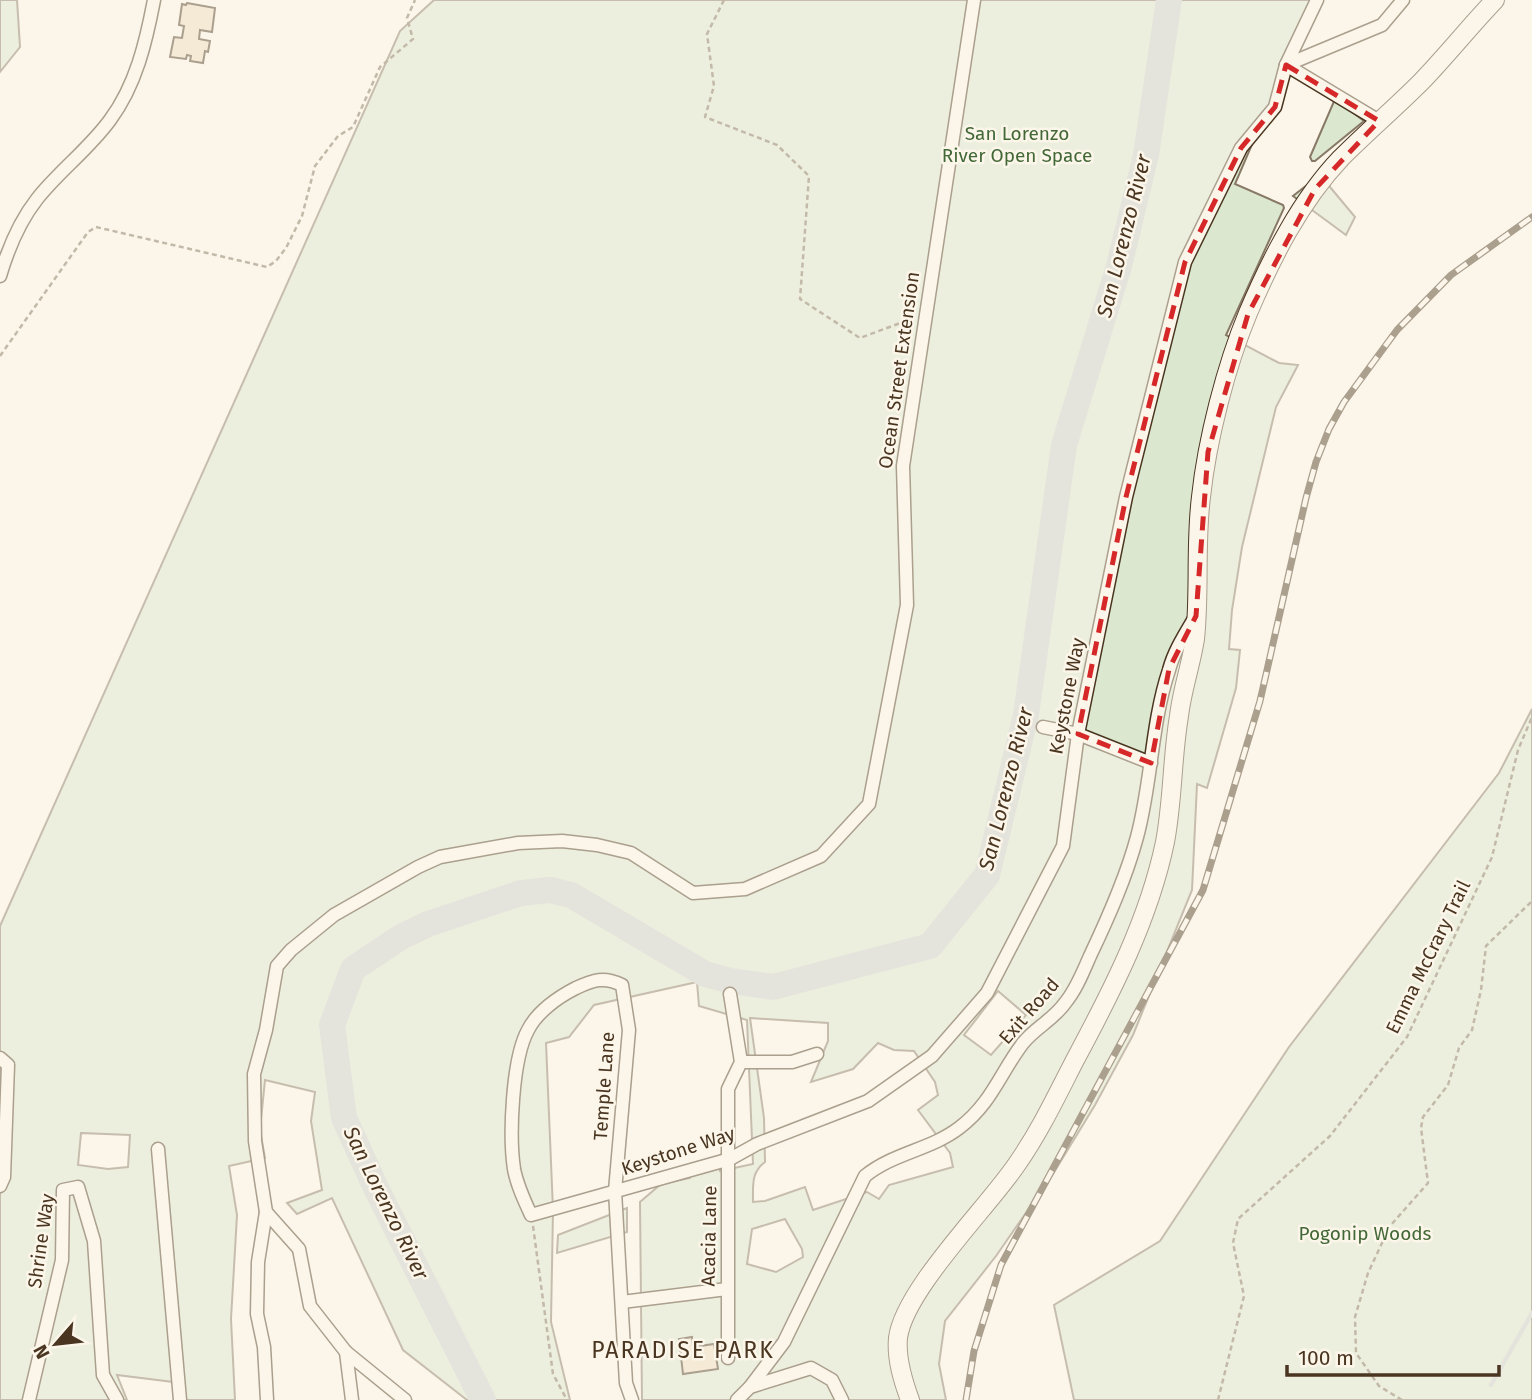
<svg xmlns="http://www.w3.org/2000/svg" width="1532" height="1400" viewBox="0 0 1532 1400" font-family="'Fira Sans',sans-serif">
	<rect width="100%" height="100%" fill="#fbf6e9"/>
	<!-- green -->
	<g fill="#dce7d0" stroke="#887966" stroke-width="2" fill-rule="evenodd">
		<path d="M0,0H17L20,47L0,72Z"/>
		<path d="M434,0H1309L1313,2L1235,184L1283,205L1284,208L1226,335L1279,363L1298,365L1276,407L1242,547L1232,610L1229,649L1240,650L1236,688L1207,788L1197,784L1192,890L1133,1035L1095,1105L1053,1174L996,1256L945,1321L939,1364L946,1400H642L640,1202L661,1184L690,1178L691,1168H719L720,1171L753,1164L747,1020L699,1006L697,982L594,1005L569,1037L546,1043L553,1210L551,1322L570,1400H467L403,1350L332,1198L297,1214L287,1203L322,1190L311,1121L315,1092L265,1080L260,1130L265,1158L229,1166L237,1215L231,1319L235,1400H176L173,1382L117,1375L127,1400H0V926L400,31ZM998,991L1026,1015L991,1055L964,1035ZM750,1018L828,1023V1041L811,1082L853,1069L878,1043L894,1050L914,1051L935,1082L938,1095L918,1110L950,1153L953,1167L889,1185L879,1199L867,1192L813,1210L805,1187L765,1201L753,1202C753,1186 751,1172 765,1162L764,1118ZM81,1133L130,1135L128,1167L108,1169L78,1165ZM785,1219L802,1249L803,1257L776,1272L747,1264L752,1229Z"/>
		<path d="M1335,99L1364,121L1315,161H1312L1310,157Z"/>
		<path d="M1320,175L1355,217L1346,235L1293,196Z"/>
		<path d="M1532,709V1400H1074L1054,1305L1160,1241L1289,1047L1499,773Z"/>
		<path d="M627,1208V1232L557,1253L558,1235Z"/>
	</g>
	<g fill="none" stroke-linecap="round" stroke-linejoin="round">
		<!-- stream -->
		<path stroke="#c9cecd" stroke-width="4.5" d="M1491,1385L1532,1313"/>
		<!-- river -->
		<path stroke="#c9cecd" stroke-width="26" d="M483,1400L376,1188L344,1118L332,1025L353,969L401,937L428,924L521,893L550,890L571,895L705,974L731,981L773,987L930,946L987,875L1026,715L1064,445L1119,266L1146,155L1169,0"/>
	</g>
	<!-- building -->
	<g fill="#ecdcbc" stroke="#4a3520" stroke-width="2">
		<path d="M187,3L215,8L212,32L200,30L199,39L210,41L208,52L205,51L203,63L190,61L191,56L187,55L186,59L170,57L174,37L182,38L184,26L179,25L182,4L186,5Z"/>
		<path d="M692,1337L693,1347L714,1344L718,1369L683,1374L679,1339Z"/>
	</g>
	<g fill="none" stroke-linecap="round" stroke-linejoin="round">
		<defs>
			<g id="street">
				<path d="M1286,65L1382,25L1403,0"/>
				<path d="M1286,65L1379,121"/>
				<path d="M0,276C8,249 19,222 37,199C59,171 89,149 110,120C136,85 146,42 154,0"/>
				<path d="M1043,727L1078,734L1151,763"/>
				<path d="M0,1058L8,1065L4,1177L0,1186"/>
				<path d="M741,1062H792L817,1054"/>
				<path d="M158,1149L180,1400"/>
				<path d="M266,1212L299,1249L310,1306L346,1352L405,1400"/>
				<path d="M622,1302L727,1289"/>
				<path d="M346,1352L352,1400"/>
				<path d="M728,1358V1089L741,1062L730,994"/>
				<path d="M750,1387L784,1342L865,1176C893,1153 930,1150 959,1128C992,1103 1000,1073 1023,1043C1035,1028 1054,1019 1065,1003C1076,990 1083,972 1090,956C1108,918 1126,878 1137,837C1152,782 1151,724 1169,670C1174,651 1185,634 1195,617"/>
				<path d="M29,1400L62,1260L63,1190L78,1187L94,1241L103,1375L117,1400"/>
				<path d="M267,1400L264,1347L257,1314L258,1262L266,1212L255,1141L254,1074L266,1030L277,966L291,950L334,915L418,867L440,857L518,843L562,841L597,845L631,853L693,893L745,889L821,856L869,804L907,605L903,466L974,0"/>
				<path d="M632,1400L626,1383L615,1191L629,1030L622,985C604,976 593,980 576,988C558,997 537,1012 528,1030C512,1059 509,1136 514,1169C517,1185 524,1200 531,1215L730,1159L757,1144L868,1101L932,1056L987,993L1063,846L1078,734L1126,497L1185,262L1241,148L1275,107L1286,65L1317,0"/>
				<path d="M737,1400L750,1387L811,1368L832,1380L842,1400"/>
			</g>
			<path id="secondary" d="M910,1400C903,1381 896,1359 898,1338C904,1290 988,1207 1017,1164C1040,1131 1057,1095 1075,1060C1112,991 1149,919 1165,842C1173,800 1172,757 1179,716C1182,690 1191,665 1195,639C1200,592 1195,544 1201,497C1207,440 1226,366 1248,313C1271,259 1300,201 1341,158C1367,132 1395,108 1421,82C1447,55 1470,26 1495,0"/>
		</defs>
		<!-- street casing -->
		<use href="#street" stroke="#4a3520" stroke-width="15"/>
		<!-- secondary casing -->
		<use href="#secondary" stroke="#4a3520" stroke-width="20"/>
		<!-- path -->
		<g stroke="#7f6f5c" stroke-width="2.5" stroke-dasharray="5 3.5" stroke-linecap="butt">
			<path d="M724,0L707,34L714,86L705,117L777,145L809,176L800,299L860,338L911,319"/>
			<path d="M0,356L88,232L96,227L267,267L276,261L286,248L302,216L315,166L338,136L353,127L380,67L413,39L407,18L415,0"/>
			<path d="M533,1226L553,1374L567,1400"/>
			<path d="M1218,1400L1244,1296L1233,1243L1238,1219L1330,1136L1407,1037L1492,857L1518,750L1532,717"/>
			<path d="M1402,1400L1379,1386L1356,1353L1355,1317L1368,1273L1390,1226L1428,1183L1421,1128L1423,1117L1448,1085L1459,1048L1472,1030L1481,990L1486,946L1532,901"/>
		</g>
		<!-- street -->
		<use href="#street" stroke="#fbf6e9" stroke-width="12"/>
		<!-- secondary -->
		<use href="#secondary" stroke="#fbf6e9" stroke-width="18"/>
		<defs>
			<path id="rail" d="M966,1400L974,1351L1001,1265L1203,890L1260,701L1306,498L1316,462L1329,429L1344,402L1397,330L1451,275L1532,217"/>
		</defs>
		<!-- rail casing -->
		<use href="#rail" stroke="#4a3520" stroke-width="7"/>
		<!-- rail -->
		<use href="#rail" stroke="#fbf6e9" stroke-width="4.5" stroke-dasharray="13" stroke-linecap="butt"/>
	</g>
	<!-- marked area -->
	<path d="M0 0H1532V1400H0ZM1286,65L1379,121L1315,189L1248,314L1208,452L1196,616L1169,669L1151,763L1078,734L1126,497L1185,262L1241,148L1275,107Z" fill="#fbf6e9" fill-opacity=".55" fill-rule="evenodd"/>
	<path fill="none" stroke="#d62828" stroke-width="5" stroke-dasharray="14 9" stroke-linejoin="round" d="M1286,65L1379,121L1315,189L1248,314L1208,452L1196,616L1169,669L1151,763L1078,734L1126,497L1185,262L1241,148L1275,107Z"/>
	<g text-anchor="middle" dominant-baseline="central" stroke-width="5" stroke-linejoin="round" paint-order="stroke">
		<!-- park labels -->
		<g font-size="19" fill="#436837" stroke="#fbf6e9">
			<text x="1017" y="133">San Lorenzo<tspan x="1017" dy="22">River Open Space</tspan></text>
			<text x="1365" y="1233">Pogonip Woods</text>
		</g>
		<!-- street labels -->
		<g font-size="19" fill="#4a3520" stroke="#fbf6e9">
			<text transform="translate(899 370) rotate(-82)">Ocean Street Extension</text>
			<text transform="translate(1067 696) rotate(-79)">Keystone Way</text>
			<text transform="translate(1428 957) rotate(-64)">Emma McCrary Trail</text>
			<text transform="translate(1029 1011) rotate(-49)">Exit Road</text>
			<text transform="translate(604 1086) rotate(-86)">Temple Lane</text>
			<text transform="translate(678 1151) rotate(-18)">Keystone Way</text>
			<text transform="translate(709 1236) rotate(-89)">Acacia Lane</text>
			<text transform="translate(41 1241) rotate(-82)">Shrine Way</text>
		</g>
		<!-- water labels -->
		<g font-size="21" font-style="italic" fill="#4a3520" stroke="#fbf6e9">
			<text transform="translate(1124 236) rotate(-76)">San Lorenzo River</text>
			<text transform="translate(1006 789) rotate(-76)">San Lorenzo River</text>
			<text transform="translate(386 1203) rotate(64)">San Lorenzo River</text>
		</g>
		<!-- quarter labels -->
		<g font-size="23" letter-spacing="2" fill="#4a3520" stroke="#fbf6e9">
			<text x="683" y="1350">PARADISE PARK</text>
		</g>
	</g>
	<!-- north arrow -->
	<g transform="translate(56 1344) rotate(242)" stroke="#fbf6e9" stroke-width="5" paint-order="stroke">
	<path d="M0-5L12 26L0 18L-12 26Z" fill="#4a3520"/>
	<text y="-10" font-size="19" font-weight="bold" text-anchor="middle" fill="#4a3520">N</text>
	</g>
	<!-- scale -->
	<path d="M1287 1365v10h212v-10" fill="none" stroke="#4a3520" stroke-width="3.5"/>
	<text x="1298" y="1365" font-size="21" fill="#4a3520" stroke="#fbf6e9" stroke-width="5" paint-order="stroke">100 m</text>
</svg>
